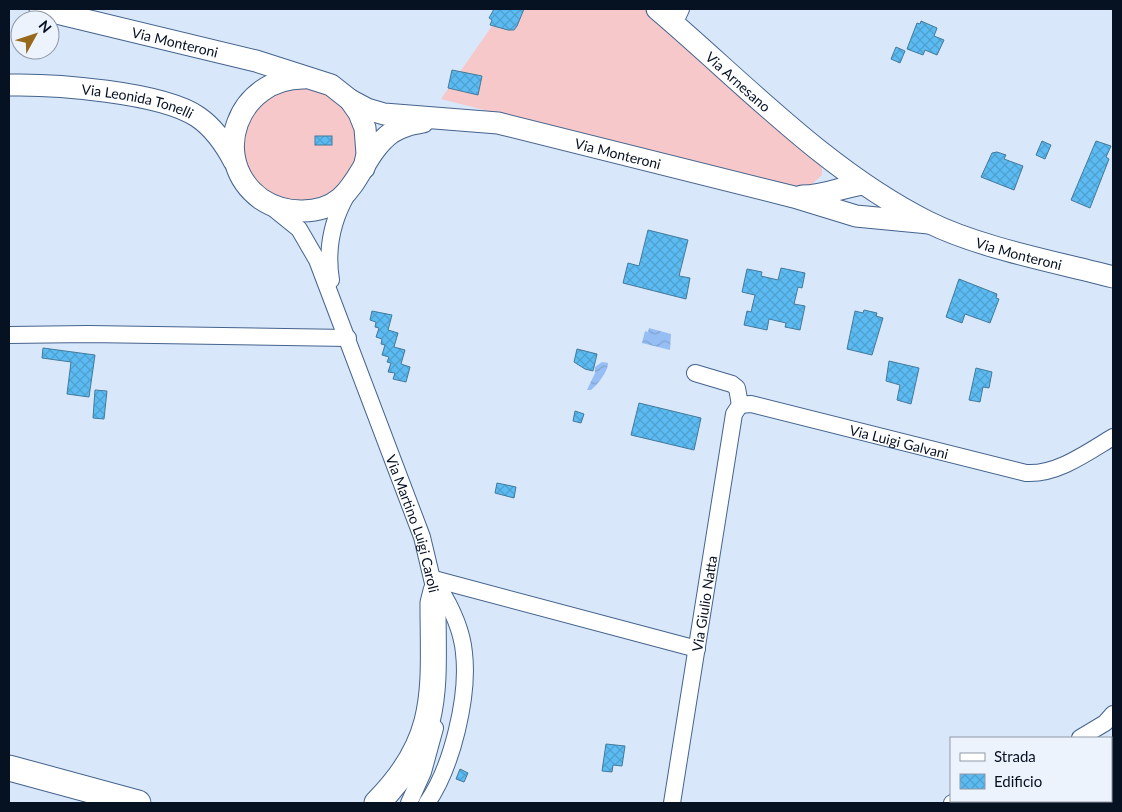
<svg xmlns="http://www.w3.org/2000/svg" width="1122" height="812" viewBox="0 0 1122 812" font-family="Lato,sans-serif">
	<defs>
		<pattern id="water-waves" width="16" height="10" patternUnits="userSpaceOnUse" patternTransform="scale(1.25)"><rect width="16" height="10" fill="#96bef5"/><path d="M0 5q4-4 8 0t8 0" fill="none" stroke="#80a2d2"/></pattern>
		<pattern id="building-cross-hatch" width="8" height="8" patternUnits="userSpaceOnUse" patternTransform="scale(1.25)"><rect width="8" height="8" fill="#5cbbf2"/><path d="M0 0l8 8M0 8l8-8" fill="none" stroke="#4ea0cf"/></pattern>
	</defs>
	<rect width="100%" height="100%" fill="#d8e7fa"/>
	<!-- garden -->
	<g fill="#f6c8c9">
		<path d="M504,9H647L822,164V175L809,187L794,188L441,99Z"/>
		<circle cx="301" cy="145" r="58"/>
	</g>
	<!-- water -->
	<g fill="url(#water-waves)">
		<path d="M649,328L671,334L670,350L642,343L645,331L648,332Z"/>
		<path d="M602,362L608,363C608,372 597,385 591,390H587L595,373V367Z"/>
	</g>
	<!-- building -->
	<g fill="url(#building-cross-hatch)" stroke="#437a9b">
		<path d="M494,9H524L517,26L514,30H508L490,25L492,20L489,18Z"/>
		<path d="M921,21L937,28L934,36L944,40L937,55L925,50L923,55L907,49L917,23L920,24Z"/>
		<path d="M896,47L905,51L900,63L891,59Z"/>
		<path d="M452,70L482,76L478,95L448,88Z"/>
		<rect x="315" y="136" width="17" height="9"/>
		<path d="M1042,141L1051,145L1045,159L1036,155Z"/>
		<path d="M1096,141L1111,146L1106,157L1109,159L1090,208L1071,200Z"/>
		<path d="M997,152L1006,155L1004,159L1023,166L1014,190L981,177L992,153Z"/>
		<path d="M648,230L688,240L679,276L690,278L686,299L623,283L628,263L639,266Z"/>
		<path d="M781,268L805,273L802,288L798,287L794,304L805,306L800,330L785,327L786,323L769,319L767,330L744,325L747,311L751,312L755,295L742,292L747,269L762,272L761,276L778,280Z"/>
		<path d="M959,279L997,294L996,298L999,299L990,323L965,314L962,323L946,317Z"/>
		<path d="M864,310L877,313L876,316L883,318L872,355L847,349L855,311L863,313Z"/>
		<path d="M372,311L392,315L388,330L398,333L394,347L405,350L401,364L410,367L406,382L393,379L395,373L388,372L391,363L387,362L389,357L382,355L385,345L381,344L382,339L376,337L379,328L375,327L376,322L370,320Z"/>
		<path d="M43,348L95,355L89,397L67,394L71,362L42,358Z"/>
		<path d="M577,349L597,354L593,371L585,369L574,362Z"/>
		<path d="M889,361L919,368L911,404L897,400L900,385L886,381Z"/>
		<path d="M976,368L992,372L989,388L983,387L980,402L969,400Z"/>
		<path d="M95,390L107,391L104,419L93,418Z"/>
		<path d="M639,403L701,418L694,450L631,435Z"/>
		<path d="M575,411L584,414L581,423L573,421Z"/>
		<path d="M497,483L516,487L514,498L495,493Z"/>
		<path d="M606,744L625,746L622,766L613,765L612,772L602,771Z"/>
		<path d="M460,769L468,773L464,782L456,779Z"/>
	</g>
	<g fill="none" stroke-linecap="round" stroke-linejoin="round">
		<defs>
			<g id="minor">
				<path d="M674,24L681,9"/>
				<path id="s1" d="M273,208L299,229L317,260L422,537L437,600"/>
				<path d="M331,280C326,249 332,220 348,193"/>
				<path d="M9,335L88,334L348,338"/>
				<path id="s2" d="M695,373L732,384L737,388L740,405L751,404L1026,473C1057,475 1088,452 1113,437"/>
				<path d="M434,579L697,649"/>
				<path d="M1080,738L1105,723L1113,714"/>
				<path d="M409,803L423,772L435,728"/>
				<path d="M427,803C452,767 469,697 464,653C462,630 450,605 438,586"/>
				<path id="s3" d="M672,803L734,414L740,405"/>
				<path d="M952,803L957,801"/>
			</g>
			<g id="major">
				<path id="s4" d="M40,9L256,61L331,85L350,100L359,113L365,128L367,154L364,168"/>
				<path id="s5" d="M657,9C743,82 826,171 928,222C980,248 1056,262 1113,277"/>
				<path d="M304,78C238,77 207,159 261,199C273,207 287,211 301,211C358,212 356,159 391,133C401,126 412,124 423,122"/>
				<path id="s6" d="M9,85C53,84 162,92 198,117C214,128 225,144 234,161"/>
				<path id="s7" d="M350,100L367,109L384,114L498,123L794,197L856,216L929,223"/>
				<path d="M802,196C827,196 840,187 863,184"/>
			</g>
			<g id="highway">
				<path d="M9,768L138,803"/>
				<path d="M377,803C442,738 433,688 433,603L436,591"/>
			</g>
		</defs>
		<!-- minor casing -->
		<use href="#minor" stroke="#44638d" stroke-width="18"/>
		<!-- major casing -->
		<use href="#major" stroke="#44638d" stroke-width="23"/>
		<!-- highway casing -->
		<use href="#highway" stroke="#44638d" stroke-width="27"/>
		<!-- minor -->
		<use href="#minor" stroke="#fff" stroke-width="16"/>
		<!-- major -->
		<use href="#major" stroke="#fff" stroke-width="21"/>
		<!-- highway -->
		<use href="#highway" stroke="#fff" stroke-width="25"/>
	</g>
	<g text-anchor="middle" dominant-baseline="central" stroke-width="4" stroke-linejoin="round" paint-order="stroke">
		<!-- street labels -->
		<g font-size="14" fill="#061122" stroke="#ecf3fd">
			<text stroke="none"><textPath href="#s4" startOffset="139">Via Monteroni</textPath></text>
			<text stroke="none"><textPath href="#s5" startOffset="109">Via Arnesano</textPath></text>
			<text stroke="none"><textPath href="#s6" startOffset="130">Via Leonida Tonelli</textPath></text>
			<text stroke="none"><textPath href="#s7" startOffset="275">Via Monteroni</textPath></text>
			<text stroke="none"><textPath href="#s5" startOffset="442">Via Monteroni</textPath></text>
			<text stroke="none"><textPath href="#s2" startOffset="226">Via Luigi Galvani</textPath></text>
			<text stroke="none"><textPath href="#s1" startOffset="350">Via Martino Luigi Caroli</textPath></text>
			<text stroke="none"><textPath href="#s3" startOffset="202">Via Giulio Natta</textPath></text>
		</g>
	</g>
	<!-- border -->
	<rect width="1122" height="812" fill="none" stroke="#061122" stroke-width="20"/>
	<!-- legend -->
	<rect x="950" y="737" width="162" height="65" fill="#ecf3fd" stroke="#9099a5"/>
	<rect x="960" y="753" width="25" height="8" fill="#ffffff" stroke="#9099a5"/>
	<text x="994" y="762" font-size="15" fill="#061122">Strada</text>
	<rect x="960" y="774" width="25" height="15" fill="url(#building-cross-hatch)" stroke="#9099a5"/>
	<text x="994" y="787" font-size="15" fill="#061122">Edificio</text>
	<!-- north arrow -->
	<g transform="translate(35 35) rotate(50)"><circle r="24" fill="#ecf3fd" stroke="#9099a5"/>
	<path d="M0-4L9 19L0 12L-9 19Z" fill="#976918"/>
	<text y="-8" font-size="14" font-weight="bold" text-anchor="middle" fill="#061122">N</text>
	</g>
</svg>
